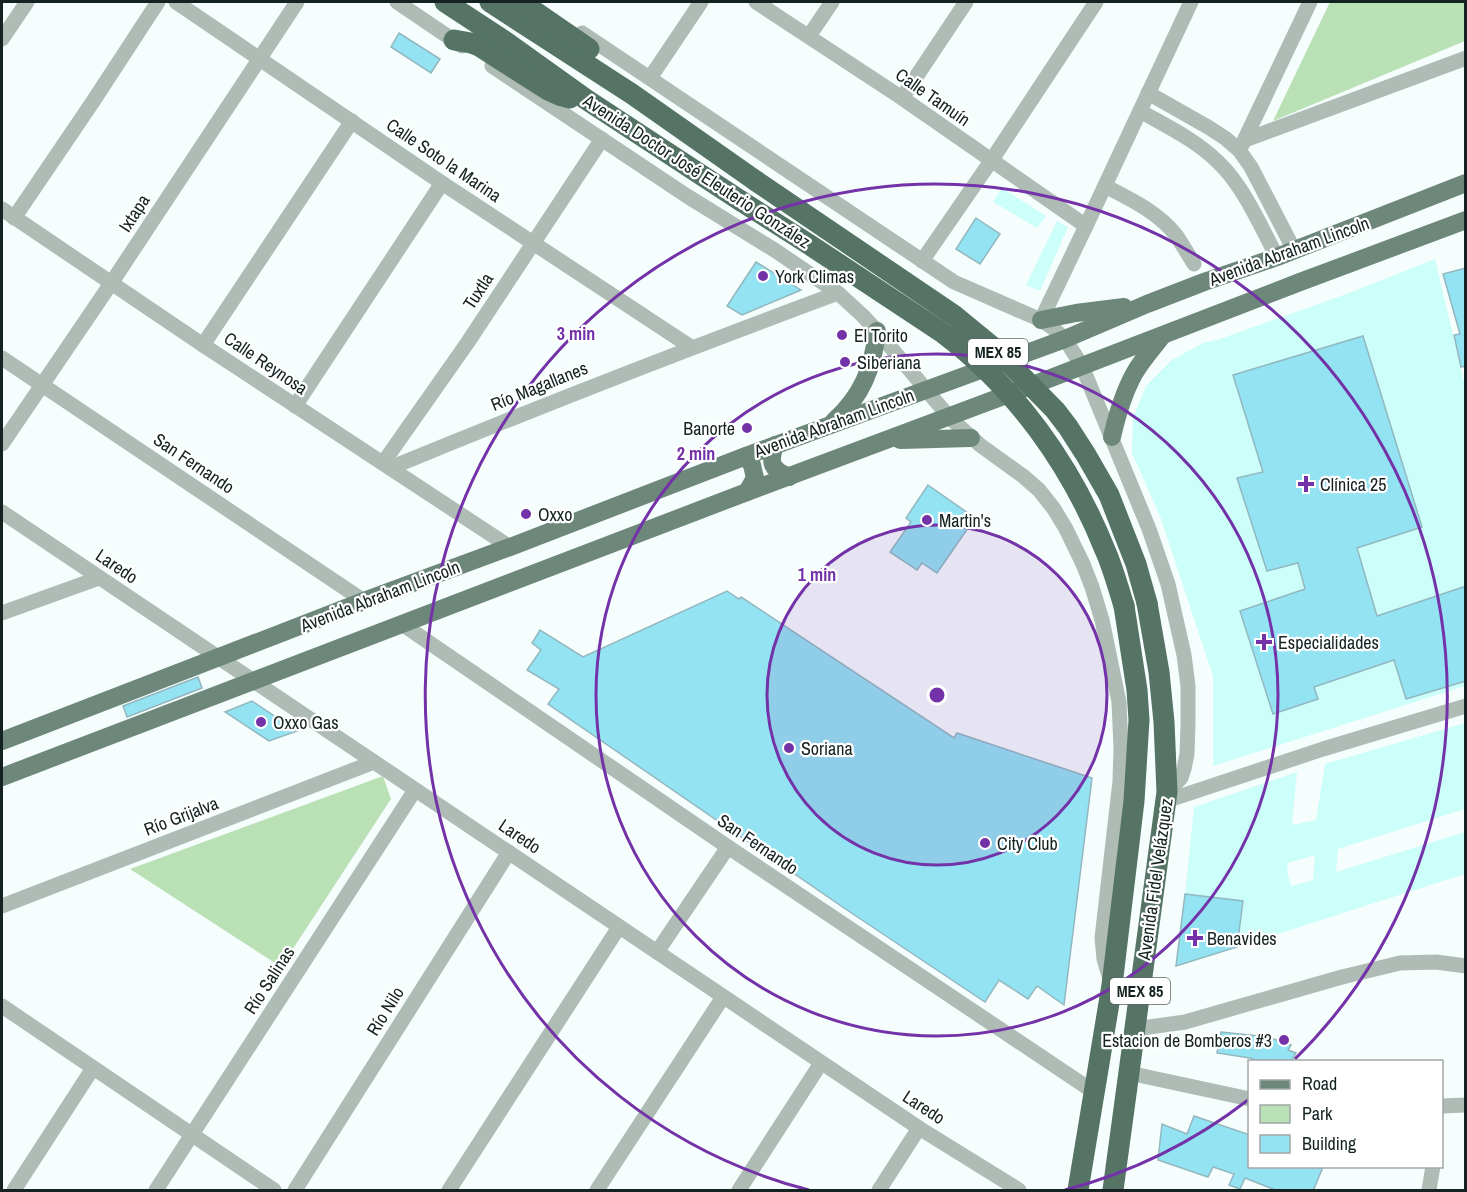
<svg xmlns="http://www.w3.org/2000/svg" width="1467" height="1192" viewBox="0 0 1467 1192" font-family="'Archivo Narrow',sans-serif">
	<rect width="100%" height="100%" fill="#f6fdfd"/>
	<!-- built -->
	<g fill="#ccfefa" fill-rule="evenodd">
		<path d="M1002,188L1046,216L1037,228L993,202Z"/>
		<path d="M1057,221L1068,227L1040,291L1026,285Z"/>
		<path d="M1435,259L1465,386V686L1213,766V676L1160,516L1132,453L1133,418L1146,386L1172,360L1203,343L1220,339L1349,293Z"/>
		<path d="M1465,723V809L1338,849L1336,872L1465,832V874L1237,947L1243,901L1185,894L1194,807L1297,772L1292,825L1316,820L1325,764ZM1315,855L1313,880L1291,886L1287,872L1288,863Z"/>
	</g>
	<!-- green -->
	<g fill="#b9e1b5">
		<path d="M1330,2H1465V41L1273,121Z"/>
		<path d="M383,776L391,799L281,967L130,869Z"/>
	</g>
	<!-- building -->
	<g fill="#94e3f3" stroke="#92b7bf" stroke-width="1.5">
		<path d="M399,33L440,59L431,73L391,47Z"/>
		<path d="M976,218L1000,234L980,264L956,249Z"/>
		<path d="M756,262L801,290L742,315L727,306Z"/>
		<path d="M1466,268V366L1461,367L1454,335L1460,334L1443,274Z"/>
		<path d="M1363,336L1422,527L1357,548L1377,616L1466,586V681L1406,699L1394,660L1314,687L1318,699L1273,714L1240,611L1305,589L1298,563L1267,571L1237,478L1263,472L1233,375Z"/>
		<path d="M928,485L975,518L937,573L922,563L917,570L890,552L911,522L906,518Z"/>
		<path d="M727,591L739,599L741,597L954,738L957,733L1092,778L1064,1005L1037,986L1028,999L999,980L985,1002L844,908L548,704L559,689L527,670L541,650L532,643L540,630L583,657Z"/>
		<path d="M198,677L202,688L127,717L123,706Z"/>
		<path d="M252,701L297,731L269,741L225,712Z"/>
		<path d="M1185,894L1243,901L1237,947L1176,966Z"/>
		<path d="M1221,1032L1268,1037L1291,1045L1288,1050L1296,1053L1291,1062H1260L1250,1058L1217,1053Z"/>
		<path d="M1194,1116L1250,1135V1167H1323L1313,1191H1278L1245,1178L1240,1189L1229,1185L1234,1174L1213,1167L1208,1177L1158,1160L1162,1124L1187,1134Z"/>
	</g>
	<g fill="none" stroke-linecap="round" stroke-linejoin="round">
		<!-- minor -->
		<g stroke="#aebcb5" stroke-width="15">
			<path d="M176,2L442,183L691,347"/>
			<path d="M397,2L462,46"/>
			<path d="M756,2L902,98L1086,226"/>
			<path d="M582,33L954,282L1041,320L1053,328L1065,339L1082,366L1149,529L1168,584L1184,655L1188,686V724L1187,754L1184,769L1181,778L1167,792"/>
			<path d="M809,36L832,2"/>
			<path d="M2,39L27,2"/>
			<path d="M492,66L687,196L776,251L838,293L862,315L877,331L949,417L980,445L1023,476L1039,490L1054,509L1066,529L1083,564L1092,587L1102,620L1119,702L1121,748L1120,781L1102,938L1104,959L1110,979"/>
			<path d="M650,78L701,2"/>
			<path d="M1148,93L1208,127L1225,138L1239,150L1251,167L1294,250"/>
			<path d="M902,98L966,2"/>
			<path d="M1140,111C1166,126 1196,140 1218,162C1243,185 1261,227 1277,257"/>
			<path d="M1245,140L1466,58"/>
			<path d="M1242,145L1310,2"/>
			<path d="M1105,186C1130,199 1158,212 1176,235C1182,244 1188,254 1194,264"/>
			<path d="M2,209L203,345L510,547"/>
			<path d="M14,218L94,100L158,2"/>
			<path d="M922,261L991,161L1096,2"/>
			<path d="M1041,320L1086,226L1191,2"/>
			<path d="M203,345L352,121"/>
			<path d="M2,358L364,601"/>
			<path d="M295,406L442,183"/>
			<path d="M2,444L112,282L297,2"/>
			<path d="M383,463L468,342L602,139"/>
			<path d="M390,468C538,407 687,349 838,293"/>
			<path d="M2,512L919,1128L1019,1190"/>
			<path d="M2,613L99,578"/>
			<path d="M402,624L728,847L1094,1092"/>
			<path d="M1166,801L1323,749L1466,706"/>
			<path d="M2,906L374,762"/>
			<path d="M657,952L728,847"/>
			<path d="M2,1006L274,1190"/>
			<path d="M1135,1029L1185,1022L1342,977L1400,963L1436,962L1466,966"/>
			<path d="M1129,1073L1250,1099"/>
			<path d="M1442,1106L1466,1105"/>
			<path d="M14,1190L93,1068"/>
			<path d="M156,1190L415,790"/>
			<path d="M295,1190L509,852"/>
			<path d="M449,1190L619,927"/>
			<path d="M597,1190L723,997"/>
			<path d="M739,1190L821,1063"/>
			<path d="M879,1190L919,1128"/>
			<path d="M1429,1190L1433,1166"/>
		</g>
		<!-- major -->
		<g stroke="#6d877b" stroke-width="18">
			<path d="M1041,320L1076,313L1124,307"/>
			<path d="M834,421C862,396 873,368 877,331"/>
			<path d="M1112,437C1117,415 1123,394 1134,374C1141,361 1153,348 1162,336"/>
			<path d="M900,440L971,438"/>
			<path d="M775,445C769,463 771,469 789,477"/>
			<path d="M746,456L752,465L755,478L747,492"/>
			<path d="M2,741L364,601L510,547L746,456L1065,339L1147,304L1204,282L1277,257L1466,183"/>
			<path d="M2,777L747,492L1025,388L1300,282L1466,220"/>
		</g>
		<!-- highway -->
		<g stroke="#557466" stroke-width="21">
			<path d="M445,2L506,42L587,100L741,201"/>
			<path d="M490,2L632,94L756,181"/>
			<path d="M521,2L589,49"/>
			<path d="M454,40L471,43L479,46L548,90L559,95L570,98"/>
			<path d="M1078,1190L1112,985L1134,801L1139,720L1137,690L1124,606"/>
			<path d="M1113,1190L1167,792L1164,722L1159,672L1147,603"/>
		</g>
		<!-- highway-bridge -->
		<g stroke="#557466" stroke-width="21">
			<path d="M756,181L955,316L994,348L1055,410L1068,427L1086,455L1109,495L1136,564L1147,603"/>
			<path d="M741,201L810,245L943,333C1016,388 1071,465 1105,550C1113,568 1118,587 1124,606"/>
		</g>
	</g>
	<!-- distance rings -->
	<circle cx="937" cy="695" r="170" fill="#7332a7" fill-opacity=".12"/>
	<g fill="none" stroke="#7332a7" stroke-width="3">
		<circle cx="937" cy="695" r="170"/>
		<circle cx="937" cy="695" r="341"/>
		<path d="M1248 1100A511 511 0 0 1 1065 1190M809 1190A511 511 0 1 1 1295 1059"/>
	</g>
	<!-- markers -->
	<g fill="#7332a7" stroke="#fff" stroke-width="2">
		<circle cx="763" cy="276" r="6"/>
		<circle cx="842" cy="335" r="6"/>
		<circle cx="845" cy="362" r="6"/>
		<circle cx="747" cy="428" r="6"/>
		<path d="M1303 475h6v6h6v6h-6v6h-6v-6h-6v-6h6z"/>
		<circle cx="526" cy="514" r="6"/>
		<circle cx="927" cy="520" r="6"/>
		<path d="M1261 633h6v6h6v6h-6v6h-6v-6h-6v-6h6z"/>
		<circle cx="261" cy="722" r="6"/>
		<circle cx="789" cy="748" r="6"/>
		<circle cx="985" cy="843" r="6"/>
		<path d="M1192 929h6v6h6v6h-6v6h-6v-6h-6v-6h6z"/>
		<circle cx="1284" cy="1040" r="6"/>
	</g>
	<g text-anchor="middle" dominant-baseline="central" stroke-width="4.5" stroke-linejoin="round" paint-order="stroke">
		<!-- shield labels -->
		<g fill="#fff" stroke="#5a6564" stroke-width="1.5">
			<rect x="968" y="339" width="60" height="26" rx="4.5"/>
			<rect x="1110" y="978" width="60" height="26" rx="4.5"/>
		</g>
		<g font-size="16" font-weight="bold" fill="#142322">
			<text x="998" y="352">MEX 85</text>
			<text x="1140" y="991">MEX 85</text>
		</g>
		<!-- street labels -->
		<g font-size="18" fill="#142322" stroke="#fff">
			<text transform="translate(933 97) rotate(35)">Calle Tamuín</text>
			<text transform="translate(444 160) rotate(34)">Calle Soto la Marina</text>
			<text transform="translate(697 171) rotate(33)">Avenida Doctor José Eleuterio González</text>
			<text transform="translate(134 213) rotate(-57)">Ixtapa</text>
			<text transform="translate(1289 251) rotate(-20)">Avenida Abraham Lincoln</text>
			<text transform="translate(478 291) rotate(-57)">Tuxtla</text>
			<text transform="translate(266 363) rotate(34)">Calle Reynosa</text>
			<text transform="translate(539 386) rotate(-22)">Río Magallanes</text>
			<text transform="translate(834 423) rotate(-20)">Avenida Abraham Lincoln</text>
			<text transform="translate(194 463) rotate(34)">San Fernando</text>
			<text transform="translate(117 566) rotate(34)">Laredo</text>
			<text transform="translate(380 596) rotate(-21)">Avenida Abraham Lincoln</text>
			<text transform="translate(181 816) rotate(-21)">Río Grijalva</text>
			<text transform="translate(520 836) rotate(34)">Laredo</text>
			<text transform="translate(758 844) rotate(34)">San Fernando</text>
			<text transform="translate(1155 879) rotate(-82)">Avenida Fidel Velázquez</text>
			<text transform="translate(269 980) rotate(-57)">Río Salinas</text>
			<text transform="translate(385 1011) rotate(-58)">Río Nilo</text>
			<text transform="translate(924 1107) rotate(33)">Laredo</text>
		</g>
		<!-- poi labels -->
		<g font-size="18" fill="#142322" stroke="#fff" text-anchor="start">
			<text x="775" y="276">York Climas</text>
			<text x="854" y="335">El Torito</text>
			<text x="857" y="362">Siberiana</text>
			<text x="735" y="428" text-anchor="end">Banorte</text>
			<text x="1320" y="484">Clínica 25</text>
			<text x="538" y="514">Oxxo</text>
			<text x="939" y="520">Martin's</text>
			<text x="1278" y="642">Especialidades</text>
			<text x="273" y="722">Oxxo Gas</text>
			<text x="801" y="748">Soriana</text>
			<text x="997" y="843">City Club</text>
			<text x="1207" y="938">Benavides</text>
			<text x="1272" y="1040" text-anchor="end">Estacion de Bomberos #3</text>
		</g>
	</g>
	<circle cx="937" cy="695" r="9" fill="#7332a7" stroke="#fff" stroke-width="3"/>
	<g font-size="18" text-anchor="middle" font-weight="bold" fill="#7332a7" stroke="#fff" stroke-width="4.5" stroke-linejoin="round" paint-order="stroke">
		<text x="576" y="340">3 min</text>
		<text x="696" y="460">2 min</text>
		<text x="817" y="581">1 min</text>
	</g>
	<!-- border -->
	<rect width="1467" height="1192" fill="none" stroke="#142322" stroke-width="6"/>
	<!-- legend -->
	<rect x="1248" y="1060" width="195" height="108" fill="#ffffff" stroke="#a1a7a7" stroke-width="1.5"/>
	<rect x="1260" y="1080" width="30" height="9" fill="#6d877b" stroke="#a1a7a7" stroke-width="1.5"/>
	<text x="1302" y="1090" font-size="18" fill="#142322">Road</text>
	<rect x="1260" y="1105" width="30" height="18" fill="#b9e1b5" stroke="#a1a7a7" stroke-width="1.5"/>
	<text x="1302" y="1120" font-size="18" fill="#142322">Park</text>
	<rect x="1260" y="1135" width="30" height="18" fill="#94e3f3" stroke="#a1a7a7" stroke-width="1.5"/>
	<text x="1302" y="1150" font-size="18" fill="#142322">Building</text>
</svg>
